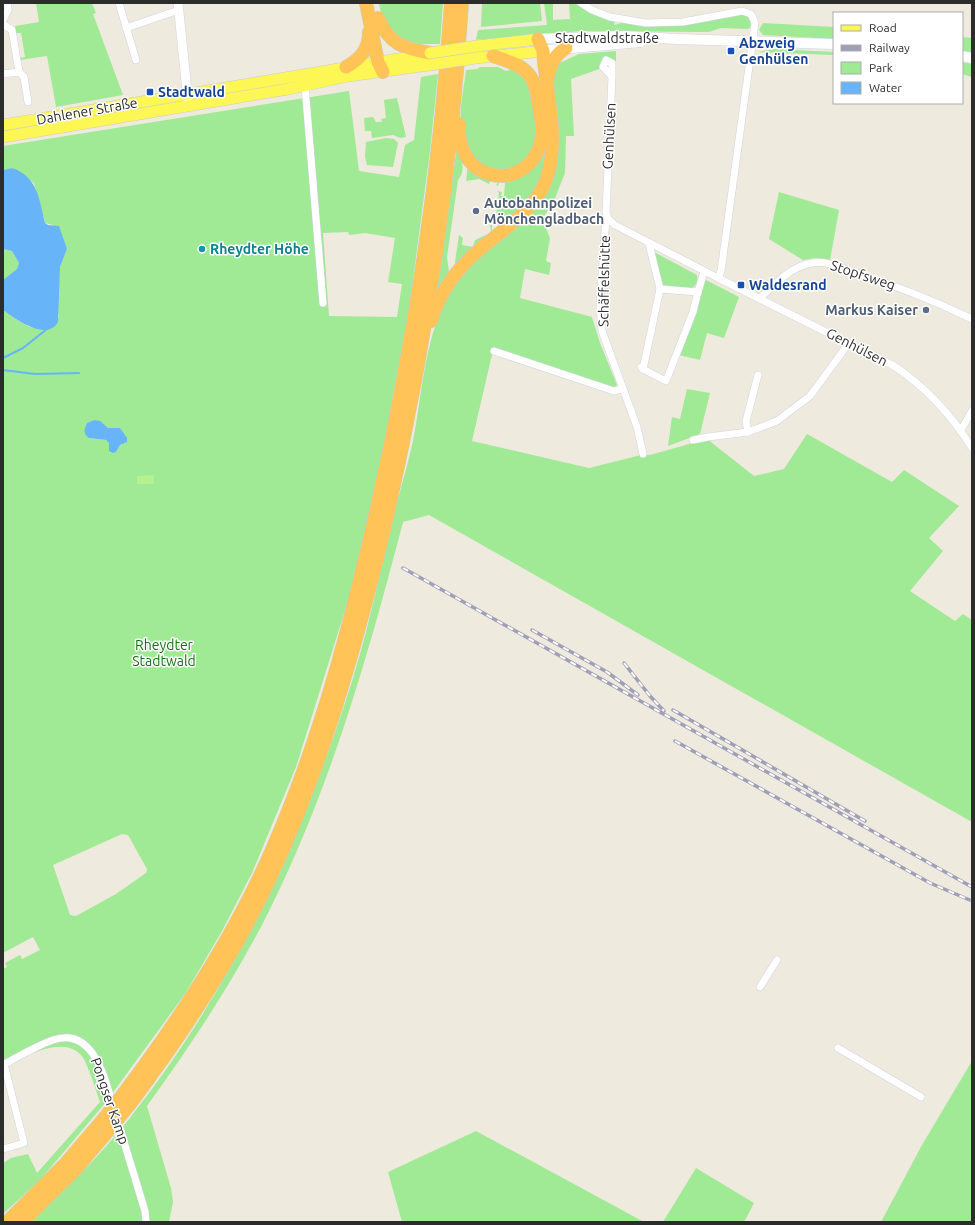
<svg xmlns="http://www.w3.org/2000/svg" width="975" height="1225" viewBox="0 0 975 1225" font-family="Ubuntu,sans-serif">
	<rect width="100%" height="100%" fill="#eeeadd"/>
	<!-- green -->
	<g fill="#a0e995" fill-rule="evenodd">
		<path d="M36,3H92L96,13L93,14L123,95L56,107L47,56L20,60V58L25,57L21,33H16L15,26L39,22Z"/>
		<path d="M379,3H443L440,44H415L397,40L381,14Z"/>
		<path d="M482,3H540L542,21L481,27Z"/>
		<path d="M544,3H553V20L570,19L569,3C578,3 604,16 615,21L614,25L626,22L649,24L740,13C748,16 754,20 749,29L721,28L709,32L581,31L482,41L481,39L476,40L478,30L547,25Z"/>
		<path d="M763,23L834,27V39L763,35L759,30Z"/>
		<path d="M962,37L972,38V54L962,52Z"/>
		<path d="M773,49L834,52V55L758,52Z"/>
		<path d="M616,51V61L603,59L600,65L602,68L571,79L574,136H566L565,173L553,203L542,219L550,238L546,261L551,263L549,275L525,269L520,298L592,317L600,343L617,385L613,389L493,350L472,441L589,468L641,455H650L707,439L754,476L784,469L807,434L892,482L904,470L959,506L929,538L943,551L910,591L955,621L963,614L972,620V822L429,515L403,522C368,656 330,790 267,915C233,982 191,1045 147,1106L171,1188L173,1202L169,1222H32C65,1189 100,1156 129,1119C227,995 296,853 345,703C365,644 378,582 392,521C399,494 407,468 413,441C423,391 424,333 453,288C476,253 513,225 544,196L551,85L555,63L562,62L579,54Z"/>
		<path d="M962,62L972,64V77L962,74Z"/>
		<path d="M480,67H498L506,71L514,68L528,75C532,97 540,122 535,144C528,172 493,177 473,160C470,157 461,131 461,125C459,108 464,88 466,70L477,69Z"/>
		<path d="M438,74L430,151L408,318L363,553L296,767L252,873L222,931L185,994L106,1102L41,1179L3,1214V1163L11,1158L28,1154L37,1173L100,1102C95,1088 91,1074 85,1061C69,1031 27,1057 4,1064L3,1059V969L7,967L5,963L20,955L22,959L40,950L33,937L3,953V310C11,316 29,330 39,328C46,326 53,320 59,317L57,308L60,267L67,249L53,225L45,223L34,183L12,168L3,170V146L349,91L359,171L399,177L405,145L414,140L421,77ZM348,232L349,235L365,233L395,238L388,282L402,284L397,317L329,316L323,233ZM94,420L108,428H120L126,442L120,445L116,452L109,449V443L106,440L89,438L85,428L87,423ZM122,834L128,835L147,869L146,873L116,894L76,916L70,915L53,865Z"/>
		<path d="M397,98L406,137L400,138L393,135L372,138L371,131H365L364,118L373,117L376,122H382L381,119L386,118L384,100Z"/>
		<path d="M386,138L394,139L398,143L393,167L367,165L365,157L366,142Z"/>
		<path d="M542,144L549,147L540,190L494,232L491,231L490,225H492V230H497L500,216L496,215L499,193L497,191L502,192L501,196H504L505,183L499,182L498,186L496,185L501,179Z"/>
		<path d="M457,146C462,156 466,171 458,180L447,257L449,272L435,306Z"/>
		<path d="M468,165L492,177L489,184L479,179L466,181Z"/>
		<path d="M779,192L839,210L830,260L815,258L803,260L769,239Z"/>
		<path d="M459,235L463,238L462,245L473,247L475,240L486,235L489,237L456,270L455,262Z"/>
		<path d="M3,249L12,251L19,263L17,269L3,280Z"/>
		<path d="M654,252L697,275C698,282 696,287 689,289L663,285Z"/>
		<path d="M704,279L739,297L724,338L707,333L700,360L679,355L700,300Z"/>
		<path d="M687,389L710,393L700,434L668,446L672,417L680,419Z"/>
		<path d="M972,1061V1222H881L922,1145Z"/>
		<path d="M476,1131L644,1222H402L388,1172Z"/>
		<path d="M696,1168L754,1203L744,1222H663Z"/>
	</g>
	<!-- pitch -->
	<path fill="#b4f190" d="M154,475V484H137V476Z"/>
	<!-- water -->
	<g fill="#68b4f8">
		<path d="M12,168C38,177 39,199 45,223L48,225L59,226L67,249L60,267L58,322C47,342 15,319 3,310V280L17,269L19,263L12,251L3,249V170Z"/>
		<path d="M94,420L100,421L108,428H120L127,438V442L120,445L116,452L113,453L109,451V443L106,440L89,438C83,434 84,429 87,423Z"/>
	</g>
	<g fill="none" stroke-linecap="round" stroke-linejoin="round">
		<!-- stream -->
		<g stroke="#68b4f8" stroke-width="2">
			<path d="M3,358L23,348L47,329"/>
			<path d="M3,370L35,374L79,373"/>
		</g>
		<defs>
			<g id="minor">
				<path d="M119,3L136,60"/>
				<path d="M581,3L592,10L610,17L646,23L683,22L742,11L751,14L755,23L721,271L718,278L894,366C927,388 951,414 972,448"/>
				<path d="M3,20L8,10L7,3"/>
				<path d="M3,24L12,30L19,72L24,77L28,102"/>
				<path d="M126,28L179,10"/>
				<path d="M3,74L19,72"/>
				<path d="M612,77L603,67L606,60L612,63V77L606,212L608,219L615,225L718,278"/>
				<path d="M305,86L323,303"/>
				<path d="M608,219L606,221L605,231L600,306L602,331L637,427L643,454"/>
				<path d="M649,244L660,289L698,292L704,272"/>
				<path d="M760,298C775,284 791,266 812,263C826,260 841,268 853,272C894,285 933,300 972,319"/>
				<path d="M494,351L614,391L622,389"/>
				<path d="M641,367L643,369L660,289"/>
				<path d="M643,369L666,381L693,312L698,292"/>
				<path d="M961,430L972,411"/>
				<path d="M748,432L746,421L758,375"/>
				<path d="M693,440L708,437L748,432L777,421L810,396L849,343"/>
				<path d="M760,987L777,960"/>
				<path d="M838,1048L921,1097"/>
				<path d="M3,1065C19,1056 36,1046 53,1040C93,1026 106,1079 113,1107"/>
				<path d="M117,1119L145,1211L146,1222"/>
				<path d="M3,1149L24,1143L4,1064"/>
			</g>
			<path id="tertiary" d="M178,3L188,101"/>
			<g id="secondary">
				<path d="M538,39L624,36L677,39L834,44"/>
				<path d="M537,51L641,42"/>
				<path d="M962,56L972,58"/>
			</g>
			<g id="primary">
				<path d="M477,46L538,39"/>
				<path d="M476,58L535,52"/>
				<path d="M3,125L428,54"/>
				<path d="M3,137L288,89L348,76L429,65"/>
			</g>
			<g id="motorway">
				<path d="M366,3L378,62L383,72"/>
				<path d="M378,18C390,45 403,48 430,53"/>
				<path d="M493,56C536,69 534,77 541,119"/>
				<path d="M346,67C360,59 369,50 369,32"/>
				<path d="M548,77C550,65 555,54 566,48"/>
				<path d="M459,124C456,186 529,193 541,141C543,132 542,123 541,114"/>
				<path d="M431,321C438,297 452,276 469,259C497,231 540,212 549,170C558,132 546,89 543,51L538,39"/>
				<path d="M124,1093C182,1016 236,934 274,845C321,737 351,622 377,507C414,341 440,173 451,3"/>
				<path d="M130,1104C175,1044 216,983 251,917C314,795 352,663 384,530C424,357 451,180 462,3"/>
				<path d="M7,1222L65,1164L101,1122"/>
				<path d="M22,1222L75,1170L103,1137"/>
			</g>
		</defs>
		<!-- minor casing -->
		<use href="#minor" stroke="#d2d2e5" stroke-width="8"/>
		<!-- tertiary casing -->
		<use href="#tertiary" stroke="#d2d2e5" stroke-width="10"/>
		<!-- secondary casing -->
		<use href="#secondary" stroke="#d2d2e5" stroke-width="11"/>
		<!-- primary casing -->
		<use href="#primary" stroke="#ccc" stroke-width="12"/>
		<!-- motorway casing -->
		<use href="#motorway" stroke="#ccc" stroke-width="14"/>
		<!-- minor -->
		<use href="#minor" stroke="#fff" stroke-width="7"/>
		<!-- tertiary -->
		<use href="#tertiary" stroke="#fff" stroke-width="9"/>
		<!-- secondary -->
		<use href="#secondary" stroke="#fff" stroke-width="10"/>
		<!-- primary -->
		<use href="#primary" stroke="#fcf754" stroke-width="11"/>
		<!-- motorway -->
		<use href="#motorway" stroke="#ffc357" stroke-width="13"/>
		<defs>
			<g id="rail">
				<path d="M403,568L972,887"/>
				<path d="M532,630L607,672L638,695"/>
				<path d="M624,663L650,696L664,711"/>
				<path d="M673,710L865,821"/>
				<path d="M675,741L930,883L972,901"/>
			</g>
		</defs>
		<!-- rail casing -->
		<use href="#rail" stroke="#a09fb7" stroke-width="3.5"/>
		<!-- rail -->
		<use href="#rail" stroke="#fff" stroke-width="2" stroke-dasharray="6" stroke-linecap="butt"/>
		<defs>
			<g id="primary-bridge">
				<path d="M430,53L477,46"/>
				<path d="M429,65L476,58"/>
			</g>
			<g id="motorway-bridge">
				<path d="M101,1122L124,1093"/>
				<path d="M103,1137L130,1104"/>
			</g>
		</defs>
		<!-- primary-bridge casing -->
		<use href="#primary-bridge" stroke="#ccc" stroke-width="12" stroke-linecap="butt"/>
		<!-- motorway-bridge casing -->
		<use href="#motorway-bridge" stroke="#ccc" stroke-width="14" stroke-linecap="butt"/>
		<!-- primary-bridge -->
		<use href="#primary-bridge" stroke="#fcf754" stroke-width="11"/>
		<!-- motorway-bridge -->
		<use href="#motorway-bridge" stroke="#ffc357" stroke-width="13"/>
	</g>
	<!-- markers -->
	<g fill="#1a4fb4" stroke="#fff" stroke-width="1.5">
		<rect x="727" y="47" width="8" height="8" rx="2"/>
		<rect x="146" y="88" width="8" height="8" rx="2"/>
		<rect x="737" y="281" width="8" height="8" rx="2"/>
	</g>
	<g fill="#5c6f8a" stroke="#fff" stroke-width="1.5">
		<circle cx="476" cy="211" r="4"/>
		<circle cx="926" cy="310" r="4"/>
	</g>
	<circle fill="#0f9aa8" stroke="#fff" stroke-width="1.5" cx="202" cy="249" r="4"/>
	<g text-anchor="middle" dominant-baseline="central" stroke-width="3" stroke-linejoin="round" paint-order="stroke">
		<!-- street labels -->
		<g font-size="14" fill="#2c2c2c" stroke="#fff">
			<text x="607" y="38">Stadtwaldstraße</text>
			<text transform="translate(87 111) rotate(-10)">Dahlener Straße</text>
			<text transform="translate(609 136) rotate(-87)">Genhülsen</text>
			<text transform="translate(863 275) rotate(18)">Stopfsweg</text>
			<text transform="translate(604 281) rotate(-89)">Schäffelshütte</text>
			<text transform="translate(857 347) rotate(27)">Genhülsen</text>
			<text transform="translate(110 1101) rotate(71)">Pongser Kamp</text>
		</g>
		<!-- transit labels -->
		<g font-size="14" font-weight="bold" fill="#164399" stroke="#fff" text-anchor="start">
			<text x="739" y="43">Abzweig<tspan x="739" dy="16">Genhülsen</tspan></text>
			<text x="158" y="92">Stadtwald</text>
			<text x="749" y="285">Waldesrand</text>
		</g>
		<!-- service labels -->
		<g font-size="14" font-weight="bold" fill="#4e5e75" stroke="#fff" text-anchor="start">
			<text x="484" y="203">Autobahnpolizei<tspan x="484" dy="16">Mönchengladbach</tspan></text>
			<text x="918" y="310" text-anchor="end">Markus Kaiser</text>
		</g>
		<!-- culture labels -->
		<g font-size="14" font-weight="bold" fill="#0d838f" stroke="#fff" text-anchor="start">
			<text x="210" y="249">Rheydter Höhe</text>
		</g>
		<!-- park labels -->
		<g font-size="14" fill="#157015" stroke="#fff">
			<text x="164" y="645">Rheydter<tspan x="164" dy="16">Stadtwald</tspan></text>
		</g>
	</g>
	<!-- border -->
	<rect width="975" height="1225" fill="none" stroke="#2c2c2c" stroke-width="8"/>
	<!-- legend -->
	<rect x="833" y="12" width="130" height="92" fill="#ffffff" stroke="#ababab"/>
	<rect x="841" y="25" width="20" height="6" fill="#fcf754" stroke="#ababab"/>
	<text x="869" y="32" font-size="12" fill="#2c2c2c">Road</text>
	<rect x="841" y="45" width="20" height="6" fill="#a09fb7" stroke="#ababab"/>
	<text x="869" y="52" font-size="12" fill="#2c2c2c">Railway</text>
	<rect x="841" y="62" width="20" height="12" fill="#a0e995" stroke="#ababab"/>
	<text x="869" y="72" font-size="12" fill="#2c2c2c">Park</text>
	<rect x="841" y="82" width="20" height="12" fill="#68b4f8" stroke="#ababab"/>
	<text x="869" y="92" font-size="12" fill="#2c2c2c">Water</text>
</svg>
